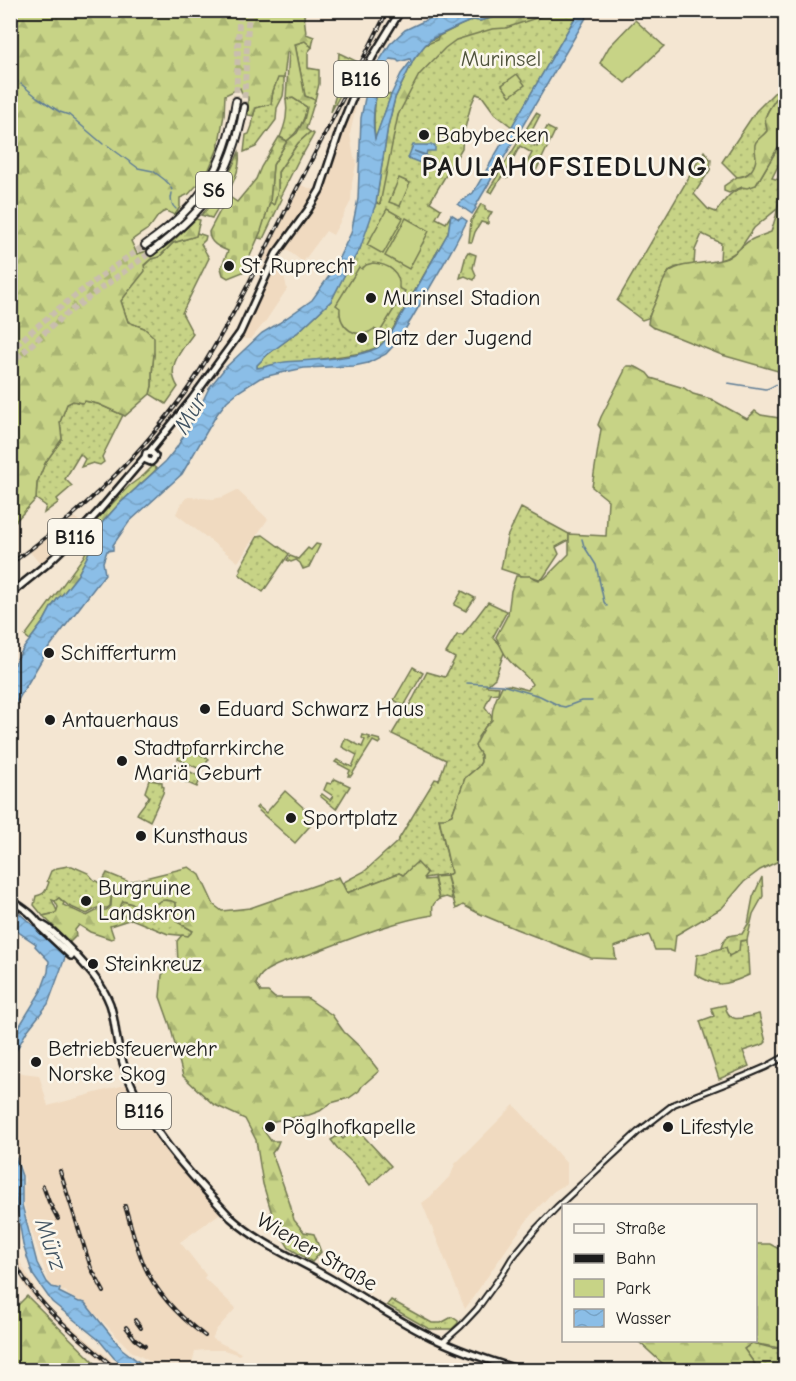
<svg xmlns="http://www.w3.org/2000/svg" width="796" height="1381" viewBox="0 0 796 1381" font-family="'Comic Neue',sans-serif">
	<defs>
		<pattern id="green-dots" width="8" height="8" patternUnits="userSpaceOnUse" patternTransform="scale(1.5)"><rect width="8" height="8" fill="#c7d386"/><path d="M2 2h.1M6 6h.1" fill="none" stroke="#aab573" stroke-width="1.8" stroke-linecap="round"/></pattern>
		<pattern id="forest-firs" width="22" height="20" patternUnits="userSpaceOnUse" patternTransform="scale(1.5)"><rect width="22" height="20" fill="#c7d386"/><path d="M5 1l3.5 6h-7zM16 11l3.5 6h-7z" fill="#aab573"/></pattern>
		<pattern id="cemetery-stones" width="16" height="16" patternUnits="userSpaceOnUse" patternTransform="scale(1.5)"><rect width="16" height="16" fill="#c7d386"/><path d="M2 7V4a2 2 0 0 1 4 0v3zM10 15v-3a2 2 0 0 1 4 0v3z" fill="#aab573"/></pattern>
		<pattern id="water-waves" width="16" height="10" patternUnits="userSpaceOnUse" patternTransform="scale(1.5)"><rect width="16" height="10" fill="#8bbee7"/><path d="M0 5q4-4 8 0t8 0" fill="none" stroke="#77a3c6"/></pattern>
	</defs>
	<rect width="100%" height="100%" fill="#f4e6d2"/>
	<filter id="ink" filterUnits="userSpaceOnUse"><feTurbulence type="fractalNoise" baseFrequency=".0167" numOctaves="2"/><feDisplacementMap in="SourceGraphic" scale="12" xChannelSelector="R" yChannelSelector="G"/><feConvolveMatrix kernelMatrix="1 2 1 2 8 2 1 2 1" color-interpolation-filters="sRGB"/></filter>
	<g filter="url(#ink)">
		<!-- built -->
		<g fill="#f0dac0">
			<path d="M353,106L356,107L350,134L354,158L357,160L352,183L351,201L333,235L326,231L303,262L287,250L280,256L287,289L265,322L251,339H240L276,261L322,194L342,134Z"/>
			<path d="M301,185L317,191L308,207L291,230L287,231L278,243L268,262L263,259Z"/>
			<path d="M237,490L268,519L238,562L176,514L180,505L186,498L189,497L213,499L223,497Z"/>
			<path d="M75,517L83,525L41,565L30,552Z"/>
			<path d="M16,1067L22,1073L39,1075L48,1106L128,1084L163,1148L222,1212L180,1242L206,1275L204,1278L236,1308L216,1330L212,1339L241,1353L239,1355L224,1350H205L195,1351L192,1364L151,1362L131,1351L83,1301H79L67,1294V1292L64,1291L63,1292L49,1283L28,1221L22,1196L25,1180L11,1138L10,1069Z"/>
			<path d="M514,1105L544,1138L567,1164V1183L553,1192L531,1215L515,1237L465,1309L422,1203L430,1197L451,1175L455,1164Z"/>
			<path d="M10,1232L19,1260L39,1295L52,1310L123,1370H112L55,1320L32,1298L11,1261Z"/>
		</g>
		<!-- green -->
		<g fill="url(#green-dots)" stroke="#727851" stroke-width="1.5">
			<path d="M541,11H579L512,127L495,114L482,96L476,94L471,105L463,136L462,148L430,202L441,209L436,218L446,223L451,215L448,233L387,339L378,347L362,353L302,362L282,363L257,369V365L267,355L298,332L331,301L347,270L360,249L414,59L429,41L473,20C487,22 498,14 511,12C522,11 530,14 541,11Z"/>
			<path d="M305,41L312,47L308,52V68L319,70V84L315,100L305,96L295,44Z"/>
			<path d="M339,53L358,62L331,112L336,94Z"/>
			<path d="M278,77L284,78V88L283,96L277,108L276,120L256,147L244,152L246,135L249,134L252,126L255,108L271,104L273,91Z"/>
			<path d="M780,89C778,100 769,106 766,116C764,121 767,126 767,131C764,135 759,139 756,143C754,147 756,152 756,158C756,169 748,177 737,177L722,162L756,111L777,90Z"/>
			<path d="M377,90L391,95L375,140C373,123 374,107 377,90Z"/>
			<path d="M293,98L307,107C304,122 299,131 287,141L280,137C286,123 288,113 286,99Z"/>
			<path d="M536,113L540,115L526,142L537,147L547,127L555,131L535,173L524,168L532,153L520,146L506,172L510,174L508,178L502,176L492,193L488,191Z"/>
			<path d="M310,132L314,134L303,154L302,153L280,197L282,199L263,239L258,238L270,202L273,204L278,190V172L298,143Z"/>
			<path d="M785,143V157L781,160L772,178L783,181L777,209L754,228L739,250L726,258L720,260L721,243L702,234L695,250L694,265L677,267L670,270L666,276L654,306L648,318L642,320L617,301L704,151L711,160L710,170L694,194L708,209L716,212C729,194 733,188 756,185L777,149Z"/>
			<path d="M481,204L485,206V210L492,212L488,219V224L481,222L475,232L472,242H469L471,221Z"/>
			<path d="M197,233L206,236L205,240L201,244L209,258L182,313L193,334C181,351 165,367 178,387L166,404L150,394L152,386V372L154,354L144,328L128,322L121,301L144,266L151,259L159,257L173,243L196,236Z"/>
			<path d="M468,252L476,255L473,268L476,275L474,280L465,276L460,278L466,255Z"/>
			<path d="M73,401L81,403L85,401L98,404L123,415L102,457L104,462L100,465L93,463L81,467L85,459L80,454L65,479L72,486L57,499L59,502L44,513L46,506L36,499L37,483L45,463L62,439L60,422L67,404Z"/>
			<path d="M521,508L569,534V540L556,547L559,554L543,578L539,579L531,576L525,577L501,569L507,537Z"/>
			<path d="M263,535L289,554L263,592L239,574L241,571L240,568L258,536Z"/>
			<path d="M316,544L320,545L309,567L303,569L300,563L296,560L291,562L287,560L290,556L298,559L308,548L311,550Z"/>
			<path d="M462,591L475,598L466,611L454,605Z"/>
			<path d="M488,602L507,611L493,637L505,650L495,678L486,686L499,687L498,693L491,694L485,707L491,715L492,720L485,727L478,737L481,762L478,767L465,778L452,815L445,818L439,819L451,873L449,874L424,878V877L403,875L399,873L347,893L342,883L365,871L397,842L435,779L439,780L446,760L392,734L413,699L427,672L445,677L455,658L446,653L457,635H463Z"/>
			<path d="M413,667L423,673L404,706L394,700Z"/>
			<path d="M363,735L370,737L369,739L373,738L380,740L381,742L379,744L373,741L351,776H348L350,770L335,762L337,760L352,767L357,755L342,747L345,738L362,747L365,740L362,738Z"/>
			<path d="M178,766L201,777L197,787L174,777Z"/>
			<path d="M335,779L350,786L336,809L320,796L322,794L330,800L333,796L324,790L327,783L331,784Z"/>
			<path d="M149,780L162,782V786L164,787L163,793L150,821L137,814C140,808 148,801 149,796L145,792Z"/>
			<path d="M68,866H72L88,873L94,880L112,890L110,906L107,908H97L87,914L69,906L59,898L55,901L52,900L57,911L56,913L43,916L34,905L36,896C46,894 46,890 49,882L47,881L51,871L57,868Z"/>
			<path d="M447,876L452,899L446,897L439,899L434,877Z"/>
			<path d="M161,900L173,901L176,903L177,916L176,921L194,931L188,936L168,934L117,913L123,901L150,910L155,903Z"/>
			<path d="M747,940L749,975C725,986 717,988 695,974L697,955L726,947L729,956L739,941Z"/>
			<path d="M725,1005C729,1026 744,1017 759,1014L766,1042L764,1044L743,1051L749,1066L719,1079L700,1021L714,1016L711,1008Z"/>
			<path d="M355,1127L391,1166L370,1185L355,1165L338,1149L331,1140L339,1135L343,1139Z"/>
			<path d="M391,1300L432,1323H441L452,1317L458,1321V1323L452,1329H429L387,1305Z"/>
			<path d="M752,1343L772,1348L785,1349V1370H759L744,1349Z"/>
		</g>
		<!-- forest -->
		<g fill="url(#forest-firs)" stroke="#727851" stroke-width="1.5">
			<path d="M11,11H308L304,15L306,34L314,37L312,47L305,41L295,44L305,96L315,100L306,129L310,132L298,143L278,172V190L274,205L270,202L273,165L287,141L297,133L304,120L307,107L293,98L286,99L289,52H287L284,78H278L273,91L271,104L256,108L253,116L248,115V97L243,96L240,88L225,95L224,115L218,148L204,181L196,186L189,194L180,198V207L175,215L166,211C155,215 156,222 148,229C142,233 137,236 131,241L137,254L147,251L151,257L173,241L196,219L200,220L196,236L173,243L159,257L151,259L144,265L145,271L121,301L128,322L144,328L154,337V354L152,372V386L150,394L125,416L98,404L85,401L82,403L73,401L67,404L60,422L62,439L45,463L37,483L36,499L11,526Z"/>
			<path d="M541,11H557L506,28L492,29L456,40L445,48L419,75L398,115L380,204L376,203L388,126L395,98L414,59L425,45L437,40L439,36L461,25L473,20L480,21L513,12L530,13Z"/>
			<path d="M785,84V143L777,149L756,185L747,188L742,187L729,193L724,191V186L737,177C748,177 755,169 756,158C756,152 753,147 756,142C759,138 764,135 767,131C767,126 764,121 766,116C769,106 778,100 780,89Z"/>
			<path d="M239,152C242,177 223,198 212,218L201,215L207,209L230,172Z"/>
			<path d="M785,179V373L722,355L652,327L648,324C648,314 654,307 657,298C660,291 662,283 666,276C674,261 711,265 727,258C736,254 741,246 749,241C755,237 764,235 771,232L776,216L783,181Z"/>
			<path d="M627,366H632L638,368L647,373L651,378L684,388L693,394L711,399L747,419L755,411L761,415L785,419V858L760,870L744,882L722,908L676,935L674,952L669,950H655L649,935L614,947L616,959L591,958L516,929L478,913L463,905L456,909L447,876L451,873L450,868L439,818H445L452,815L465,778L478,767L481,762V755L475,746L485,727L492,720C491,708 497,697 502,686L509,685L528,690L532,684C527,675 515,668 508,659C503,653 500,644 496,637L508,614L511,591L516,576H530L539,580L545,578L569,554V534L606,536L608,500L592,487L601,429L598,425L601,417L624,372L625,368Z"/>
			<path d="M153,466L157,469L118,505L102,523L96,532L87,557L77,576L62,595L58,598L51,608L44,621L30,640L25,636L84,556L87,548L91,526L129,486L144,475Z"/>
			<path d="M417,862L427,873L424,877L425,880L434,879L439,899C432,904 432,907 433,915C393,921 348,940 310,954C297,959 283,961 271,968C264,971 259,976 256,984L261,992H268L275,998H307L332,1015L344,1032L360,1047L379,1071L362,1086L359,1091L349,1098L331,1103L320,1111L309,1115L279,1120L266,1123L262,1128L271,1141H279L276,1148L272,1153L290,1204L294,1220L304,1232L314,1234L321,1252L312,1262L289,1248L275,1224L263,1184L256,1140L245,1119L213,1104L183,1076L170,1025L160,997L162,975L168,968H175L178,964L177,941L182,935L188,936L193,931L176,921L177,916L176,903C166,897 157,900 151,910L123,901L117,913L132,919L110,926L114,938L111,939L90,932L79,925L75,930L76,936L70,942L43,916L56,913L58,907L55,901L59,898L64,903L63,905L87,916L98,910H106L111,906L112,890L101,884L107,873L129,882L189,867L200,875L214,905L222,911L250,908L339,877L347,893L399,873L403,875Z"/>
			<path d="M762,877L763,896L753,914L747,940L740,941L739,951L729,956L726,947L721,948C725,934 730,935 742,934L748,924L753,897Z"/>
			<path d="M756,1244H770L779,1249L785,1250V1349L752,1343L744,1349L759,1370H665L663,1364L638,1341L756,1340V1259L757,1258L756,1253Z"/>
			<path d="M27,1296L102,1370H11V1312Z"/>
		</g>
		<!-- cemetery -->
		<path fill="url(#cemetery-stones)" stroke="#727851" stroke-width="1.5" d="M279,137L287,141L273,165L270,202L261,231L243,272L228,278L223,275L221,268L228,251C219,247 209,243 209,232L220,211L226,202L231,198L237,202L256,179L261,167Z"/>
		<!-- pitch -->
		<g fill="#c7d386" stroke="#727851" stroke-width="1.5">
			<path d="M635,20L664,46L625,83L600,63L609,47Z"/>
			<path d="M517,74L525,85L510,96L502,85Z"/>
			<path d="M399,178L410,183L400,206L389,202Z"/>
			<path d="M387,209L403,218L383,254L367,245Z"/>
			<path d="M406,218L429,231L409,269L385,256Z"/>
			<path d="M373,263C388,264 401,272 399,288L405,291L380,332L374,329C357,341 338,328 340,308L336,305L359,267L362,269L366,265Z"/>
			<path d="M182,745L209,759L202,770L178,759Z"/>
			<path d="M285,791L316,819L295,843L256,808L258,806L266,813Z"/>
		</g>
		<!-- water -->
		<g fill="url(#water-waves)" stroke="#5f7d96" stroke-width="1.5" fill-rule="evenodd">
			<path d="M445,11H541L530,13L513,12L480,21L473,20L461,25L433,38L425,45L414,59L395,98L388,126L376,203L360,249L347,270L331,301L298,332L267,355L257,365V368C266,367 276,363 285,362C309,360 356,359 377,348C384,344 388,337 393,330L448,233L451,214L459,219L461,217L467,221L454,246L411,320L397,342L386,354L368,363L354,366L304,368L276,374L260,378L238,392L227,401L217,414L182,474L129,522L113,545V550L107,551L103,562L105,574L48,649L11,712V669L23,649L44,621L51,608L58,598L62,595L77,576L87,557L96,532L102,523L118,505L165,462L177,447L197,413L209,388L225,368L262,333L279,323L312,300L332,272L351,233L358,199L361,118L366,93L378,63L390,44L405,30ZM390,59L397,60L399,62L410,59L411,61L401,74L391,95L375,139C370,112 377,83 390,59Z"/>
			<path d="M579,11H590L475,207L476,208L472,214L458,204L473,193Z"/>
			<path d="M413,145H435V151H427L426,155L414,151L431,158L428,166L408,158Z"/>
			<path d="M11,905C28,923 49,937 66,955L48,1004L27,1031L11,1060V1040L41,991L48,972L49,961L35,946L36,944L11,927Z"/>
			<path d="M10,1142L22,1176V1205L37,1263L47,1282L52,1287L60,1289L59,1292L79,1302H82L85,1303L122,1349L143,1365L179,1368H216L230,1370H129L114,1358L99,1340L52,1302L33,1275L23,1245L11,1170Z"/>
		</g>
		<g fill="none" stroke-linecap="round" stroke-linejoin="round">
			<!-- stream -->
			<g stroke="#5f7d96" stroke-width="1.5">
				<path d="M10,76L18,82"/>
				<path d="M21,84L37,97L60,112L69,115L103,144"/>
				<path d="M107,145L138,168L153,171L165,180L170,185"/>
				<path d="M171,188L172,190"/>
				<path d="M172,193C170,200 171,205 176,209"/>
				<path d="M728,383L765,389C773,389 777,381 786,381"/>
				<path d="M582,539L584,546L596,565L604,602L607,606"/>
				<path d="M467,683L502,685L540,696L560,706L565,707L581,701H592"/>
			</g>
			<!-- highway-tunnel -->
			<g stroke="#c9beae" stroke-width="6" stroke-dasharray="6 3" stroke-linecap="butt">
				<path d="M236,101L239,23L241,10"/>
				<path d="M244,107L248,24L250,10"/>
				<path d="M10,351C52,311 98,278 145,245"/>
				<path d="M10,364L62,317L151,252"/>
			</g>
			<defs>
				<path id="secondary" d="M443,1342L461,1326L477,1309L503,1273L512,1258L536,1229L557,1207L638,1132L674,1104L745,1076L766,1067L786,1056"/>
				<g id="primary">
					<path d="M150,451L192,399L240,333L276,254L308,210L320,190L340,129L355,92L373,56L401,10"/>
					<path d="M10,594L47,564L71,541L99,511L145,457L146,453L151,452L155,456L153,460L151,462L146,460L145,457"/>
					<path d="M10,899C21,907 36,915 41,928L71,956"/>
					<path d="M39,923C51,928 61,940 70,949C86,966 102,983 110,1004C115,1019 115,1034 119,1049C124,1069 133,1090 143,1108C166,1150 199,1183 231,1218C259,1243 292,1257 324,1275C360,1295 394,1319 431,1337C460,1351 490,1361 520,1370"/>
				</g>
				<g id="highway">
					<path d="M145,245C200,207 225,168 236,101"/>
					<path d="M151,252C206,210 232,176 244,107"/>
				</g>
			</defs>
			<!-- secondary casing -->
			<use href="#secondary" stroke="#1c1c1c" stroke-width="8"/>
			<!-- primary casing -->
			<use href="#primary" stroke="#1c1c1c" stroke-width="10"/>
			<!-- highway casing -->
			<use href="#highway" stroke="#1c1c1c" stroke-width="10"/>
			<!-- secondary -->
			<use href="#secondary" stroke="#fbf7ec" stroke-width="4"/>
			<!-- primary -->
			<use href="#primary" stroke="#fbf7ec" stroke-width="5"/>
			<!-- highway -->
			<use href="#highway" stroke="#fbf7ec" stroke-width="6"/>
			<defs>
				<g id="rail">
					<path d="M10,564C77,517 136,460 184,394C204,367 220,337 236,308L388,10"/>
					<path d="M60,1171L91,1268L104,1292"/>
					<path d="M43,1186L49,1202L58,1219"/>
					<path d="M125,1206C131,1226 136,1246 144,1265C156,1293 181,1318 205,1336"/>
					<path d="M10,1251C30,1303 77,1335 117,1370"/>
					<path d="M135,1320L141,1328"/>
					<path d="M126,1327L135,1339L145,1346"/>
				</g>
			</defs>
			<!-- rail casing -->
			<use href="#rail" stroke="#1c1c1c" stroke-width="4"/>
			<!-- rail -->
			<use href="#rail" stroke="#fbf7ec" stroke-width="1.5" stroke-dasharray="4.5" stroke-linecap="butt"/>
		</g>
	</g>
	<!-- markers -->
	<g fill="#1c1c1c" stroke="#fbf7ec" stroke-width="2">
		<circle cx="424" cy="135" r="6"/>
		<circle cx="229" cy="266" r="6"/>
		<circle cx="371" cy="298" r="6"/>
		<circle cx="362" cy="338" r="6"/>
		<circle cx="49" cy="653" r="6"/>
		<circle cx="205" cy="709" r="6"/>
		<circle cx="50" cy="720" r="6"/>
		<circle cx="122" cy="761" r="6"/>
		<circle cx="291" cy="818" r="6"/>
		<circle cx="141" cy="836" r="6"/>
		<circle cx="86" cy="901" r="6"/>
		<circle cx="93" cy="964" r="6"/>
		<circle cx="36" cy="1062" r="6"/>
		<circle cx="270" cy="1127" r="6"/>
		<circle cx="668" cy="1127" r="6"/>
	</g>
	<g text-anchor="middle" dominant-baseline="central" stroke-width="5" stroke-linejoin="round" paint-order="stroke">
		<!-- shield labels -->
		<g fill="#fbf7ec" stroke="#5f5e5a" stroke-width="1.5">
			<rect x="334" y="61" width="54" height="36" rx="4.5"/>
			<rect x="196" y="172" width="36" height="36" rx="4.5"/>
			<rect x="48" y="519" width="54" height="36" rx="4.5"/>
			<rect x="117" y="1093" width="54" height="36" rx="4.5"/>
		</g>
		<g font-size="21" font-weight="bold" fill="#1c1c1c">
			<text x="361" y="79">B116</text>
			<text x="214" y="190">S6</text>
			<text x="75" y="537">B116</text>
			<text x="144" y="1111">B116</text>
		</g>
		<!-- park labels -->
		<g font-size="22" fill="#4f533c" stroke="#fbf7ec">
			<text x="501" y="59">Murinsel</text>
		</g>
		<!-- poi labels -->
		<g font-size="22" fill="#1c1c1c" stroke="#fbf7ec" text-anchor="start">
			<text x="436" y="135">Babybecken</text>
			<text x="241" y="266">St. Ruprecht</text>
			<text x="383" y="298">Murinsel Stadion</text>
			<text x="374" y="338">Platz der Jugend</text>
			<text x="61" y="653">Schifferturm</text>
			<text x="217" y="709">Eduard Schwarz Haus</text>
			<text x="62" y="720">Antauerhaus</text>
			<text x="134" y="748">Stadtpfarrkirche<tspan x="134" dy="25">Mariä Geburt</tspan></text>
			<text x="303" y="818">Sportplatz</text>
			<text x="153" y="836">Kunsthaus</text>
			<text x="98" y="888">Burgruine<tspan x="98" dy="25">Landskron</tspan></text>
			<text x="105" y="964">Steinkreuz</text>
			<text x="48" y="1049">Betriebsfeuerwehr<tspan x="48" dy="25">Norske Skog</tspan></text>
			<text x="282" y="1127">Pöglhofkapelle</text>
			<text x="680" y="1127">Lifestyle</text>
		</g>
		<!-- street labels -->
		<g font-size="22" fill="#1c1c1c" stroke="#fbf7ec">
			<text transform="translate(317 1252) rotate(30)">Wiener Straße</text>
		</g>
		<!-- water labels -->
		<g font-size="24" font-style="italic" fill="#435563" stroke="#fbf7ec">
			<text transform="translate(190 413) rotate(-59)">Mur</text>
			<text transform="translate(51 1244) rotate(71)">Mürz</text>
		</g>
		<!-- district labels -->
		<g font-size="28" font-weight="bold" letter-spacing="1.5" fill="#1c1c1c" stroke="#fbf7ec">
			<text x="565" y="167">PAULAHOFSIEDLUNG</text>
		</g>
	</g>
	<!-- margin -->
	<rect width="796" height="1381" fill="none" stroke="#fbf7ec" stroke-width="36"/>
	<rect x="18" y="18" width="760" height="1345" fill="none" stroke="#1c1c1c" stroke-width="2" filter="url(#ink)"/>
	<!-- legend -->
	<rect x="562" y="1204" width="195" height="138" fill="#fbf7ec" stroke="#a29f99" stroke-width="1.5"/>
	<rect x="574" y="1224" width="30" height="9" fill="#fbf7ec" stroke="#a29f99" stroke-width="1.5"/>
	<text x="616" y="1234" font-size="18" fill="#1c1c1c">Straße</text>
	<rect x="574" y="1254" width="30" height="9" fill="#1c1c1c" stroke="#a29f99" stroke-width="1.5"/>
	<text x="616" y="1264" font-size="18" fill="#1c1c1c">Bahn</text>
	<rect x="574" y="1279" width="30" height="18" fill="#c7d386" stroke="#a29f99" stroke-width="1.5"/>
	<text x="616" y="1294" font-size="18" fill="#1c1c1c">Park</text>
	<rect x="574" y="1309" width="30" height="18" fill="url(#water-waves)" stroke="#a29f99" stroke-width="1.5"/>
	<text x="616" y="1324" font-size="18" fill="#1c1c1c">Wasser</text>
</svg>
